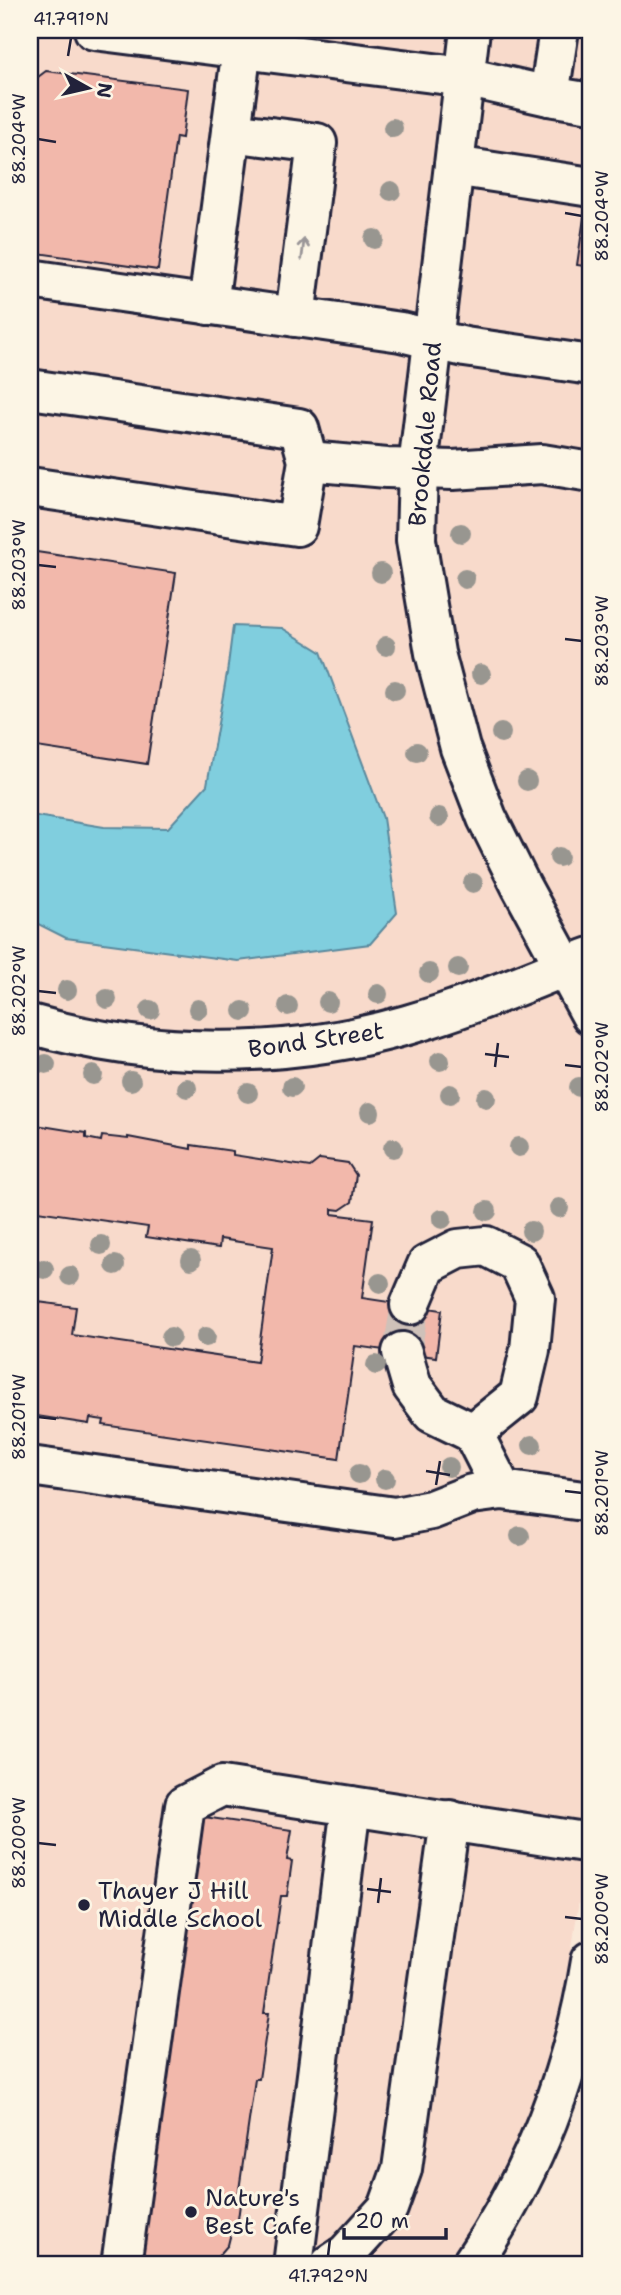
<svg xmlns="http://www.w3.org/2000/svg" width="621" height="2295" viewBox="0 0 621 2295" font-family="'Shantell Sans',sans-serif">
	<rect width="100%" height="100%" fill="#fae9d9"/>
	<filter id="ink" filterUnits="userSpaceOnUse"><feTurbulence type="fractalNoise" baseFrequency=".0143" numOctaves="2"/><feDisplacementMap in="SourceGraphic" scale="14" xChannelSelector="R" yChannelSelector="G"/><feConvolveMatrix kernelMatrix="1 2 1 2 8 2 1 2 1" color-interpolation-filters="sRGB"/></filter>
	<g filter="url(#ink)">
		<!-- built -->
		<path fill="#f8dacb" d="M30,30H591V1820L563,2008L525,2137L449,2265H30Z"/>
		<!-- water -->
		<path fill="#80cede" stroke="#5a899d" stroke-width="2" d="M233,626L282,628L321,652L383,818L397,913L370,944L238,961L66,938L30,920V815L104,827L168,828L207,785L227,673Z"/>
		<!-- building -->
		<g fill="#f2b8ab" stroke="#22223b" stroke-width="2">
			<path d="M46,71L188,89L182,138L176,137L158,270L30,252V83Z"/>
			<path d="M585,211L591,212V267L577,265Z"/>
			<path d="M30,551L176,573L147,764L30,746Z"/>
			<path d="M30,1124L86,1133V1138L101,1141L102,1136L128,1139V1137L191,1149V1145L233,1151V1155L310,1167L320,1159L348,1163L356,1175L352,1202L340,1210L332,1209V1214L373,1219L362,1298L442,1310L436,1357L355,1346L339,1459L103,1425L104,1420L90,1418L89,1424L30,1415V1301L76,1307L72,1335L257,1362L273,1247L220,1239L219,1248L146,1237L148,1227L30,1210Z"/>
			<path d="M204,1817L292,1830L287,1860L292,1861L287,1896H281L264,2013H269L259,2079H255L238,2197H241L236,2234L231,2233L228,2245L215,2260L209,2264L190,2265L140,2258Z"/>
			<path d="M30,2150L36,2265H30Z"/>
		</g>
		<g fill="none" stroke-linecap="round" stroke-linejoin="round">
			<!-- minor-tunnel -->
			<path stroke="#cfc1b9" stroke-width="38" stroke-dasharray="38 19" stroke-linecap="butt" d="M402,1352L410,1305"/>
			<defs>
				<g id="minor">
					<path d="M94,30L465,77L549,96L591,103"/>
					<path d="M470,30L418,468L416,540L435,653L460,748L487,818L521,886L591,1015"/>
					<path d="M549,96L559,30"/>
					<path d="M231,132L317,143L295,317"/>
					<path d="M454,166L591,187"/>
					<path d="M30,279L401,332L465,347L591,365"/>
					<path d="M208,305L242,48"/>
					<path d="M30,389L299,428L308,461L297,526L30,487"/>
					<path d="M308,461L387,468L453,470L542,464L591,472"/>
					<path d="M30,1024C152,1059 285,1060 407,1025C470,1007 530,980 591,957"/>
					<path d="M410,1305L427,1265L458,1249L486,1246L519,1263L535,1298L530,1350L519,1396L473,1433"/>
					<path d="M402,1352L412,1386L432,1413L473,1433L502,1490"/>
					<path d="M30,1466L395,1517L431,1510L472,1494L502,1490L591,1502"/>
					<path d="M121,2265L185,1805L222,1786L591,1843"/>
					<path d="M293,2265L351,1806"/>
					<path d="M330,2265L346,2254L388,2208L402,2169L450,1820"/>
					<path d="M471,2265C533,2175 574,2069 591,1961"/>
				</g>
			</defs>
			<!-- minor casing -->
			<use href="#minor" stroke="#22223b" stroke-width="44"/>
			<!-- minor -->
			<use href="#minor" stroke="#fcf5e5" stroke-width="38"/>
		</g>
		<!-- trees -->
		<g fill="#989690">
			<circle cx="393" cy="128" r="10"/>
			<circle cx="391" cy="191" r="10"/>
			<circle cx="374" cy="239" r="10"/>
			<circle cx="461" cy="533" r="10"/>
			<circle cx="381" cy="573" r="10"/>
			<circle cx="465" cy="579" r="10"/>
			<circle cx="386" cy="646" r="10"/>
			<circle cx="481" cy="674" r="10"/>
			<circle cx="395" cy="690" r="10"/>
			<circle cx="501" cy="733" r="10"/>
			<circle cx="417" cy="752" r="10"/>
			<circle cx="527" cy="781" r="10"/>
			<circle cx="439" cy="817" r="10"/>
			<circle cx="559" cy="857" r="10"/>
			<circle cx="473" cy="883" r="10"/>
			<circle cx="458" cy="968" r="10"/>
			<circle cx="429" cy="973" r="10"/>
			<circle cx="67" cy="990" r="10"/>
			<circle cx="378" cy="994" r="10"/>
			<circle cx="107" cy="999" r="10"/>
			<circle cx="328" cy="1002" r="10"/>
			<circle cx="288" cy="1006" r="10"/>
			<circle cx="198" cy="1009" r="10"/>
			<circle cx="150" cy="1010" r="10"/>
			<circle cx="243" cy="1011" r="10"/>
			<circle cx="440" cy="1061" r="10"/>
			<circle cx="46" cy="1064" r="10"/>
			<circle cx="93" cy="1075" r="10"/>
			<circle cx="131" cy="1081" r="10"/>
			<circle cx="292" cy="1087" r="10"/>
			<circle cx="579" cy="1087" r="10"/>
			<circle cx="187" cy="1088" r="10"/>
			<circle cx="248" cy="1093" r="10"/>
			<circle cx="450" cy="1094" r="10"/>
			<circle cx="486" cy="1098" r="10"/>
			<circle cx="370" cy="1112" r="10"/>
			<circle cx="519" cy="1147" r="10"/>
			<circle cx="393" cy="1148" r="10"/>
			<circle cx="559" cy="1208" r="10"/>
			<circle cx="487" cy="1211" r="10"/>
			<circle cx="442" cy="1219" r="10"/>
			<circle cx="531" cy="1231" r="10"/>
			<circle cx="101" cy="1245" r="10"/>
			<circle cx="191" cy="1260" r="10"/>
			<circle cx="115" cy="1265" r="10"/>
			<circle cx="44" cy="1269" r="10"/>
			<circle cx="70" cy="1276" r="10"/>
			<circle cx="380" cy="1283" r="10"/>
			<circle cx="171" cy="1337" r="10"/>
			<circle cx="206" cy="1337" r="10"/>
			<circle cx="376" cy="1365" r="10"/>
			<circle cx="532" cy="1445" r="10"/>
			<circle cx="449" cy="1467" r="10"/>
			<circle cx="359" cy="1474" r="10"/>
			<circle cx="385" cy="1479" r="10"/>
			<circle cx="520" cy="1536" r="10"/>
		</g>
		<!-- one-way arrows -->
		<defs><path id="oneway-shaft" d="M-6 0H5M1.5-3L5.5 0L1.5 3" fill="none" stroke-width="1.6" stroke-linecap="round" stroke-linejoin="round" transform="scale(1.75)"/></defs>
		<use stroke="#9a9698" href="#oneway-shaft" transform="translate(303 249) rotate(-83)"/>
	</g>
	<!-- ticks -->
	<path fill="none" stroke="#22223b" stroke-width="2.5" d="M68,56L71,38M38,139L56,142M565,213L582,216M38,565L56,567M565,639L582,641M38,991L56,993M485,1054L509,1057M565,1065L582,1067M495,1067L498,1043M38,1417L56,1419M426,1471L450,1475M436,1485L440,1461M565,1491L582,1493M38,1843L56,1845M367,1889L391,1892M378,1903L381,1878M565,1917L582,1919M328,2256L330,2239"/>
	<!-- markers -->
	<g fill="#22223b" stroke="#fcf5e5" stroke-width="2.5">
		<circle cx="84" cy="1905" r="7"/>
		<circle cx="191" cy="2212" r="7"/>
	</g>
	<g text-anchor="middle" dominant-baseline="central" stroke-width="6" stroke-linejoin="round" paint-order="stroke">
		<!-- street labels -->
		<g font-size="24" fill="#22223b" stroke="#fcf5e5">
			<text transform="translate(425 434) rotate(-85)">Brookdale Road</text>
			<text transform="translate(316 1040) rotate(-8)">Bond Street</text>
		</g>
		<!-- poi labels -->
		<g font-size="24" fill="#22223b" stroke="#fcf5e5" text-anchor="start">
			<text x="98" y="1891">Thayer J Hill<tspan x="98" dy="28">Middle School</tspan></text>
			<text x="205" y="2198">Nature's<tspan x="205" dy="28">Best Cafe</tspan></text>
		</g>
	</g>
	<!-- margin -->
	<rect width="621" height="2295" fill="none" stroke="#fcf5e5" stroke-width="77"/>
	<!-- north arrow -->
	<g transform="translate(88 88) rotate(98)" stroke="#fcf5e5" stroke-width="5" paint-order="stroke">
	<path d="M0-5L12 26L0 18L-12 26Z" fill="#22223b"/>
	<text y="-10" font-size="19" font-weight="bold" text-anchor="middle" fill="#22223b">N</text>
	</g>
	<!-- scale -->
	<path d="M344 2228v10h102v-10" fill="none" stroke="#22223b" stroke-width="3.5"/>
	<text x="355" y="2228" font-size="21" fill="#22223b" stroke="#fcf5e5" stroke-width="5" paint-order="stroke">20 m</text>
	<rect x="38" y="38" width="544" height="2218" fill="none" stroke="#22223b" stroke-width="2.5"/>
	<g font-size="18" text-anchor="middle" fill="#22223b">
		<text x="71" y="25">41.791°N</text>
		<text transform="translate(19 139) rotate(-90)" y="6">88.204°W</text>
		<text transform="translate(602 216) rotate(-90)" y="6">88.204°W</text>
		<text transform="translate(19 565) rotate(-90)" y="6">88.203°W</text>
		<text transform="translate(602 641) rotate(-90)" y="6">88.203°W</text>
		<text transform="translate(19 991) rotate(-90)" y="6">88.202°W</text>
		<text transform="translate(602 1067) rotate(-90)" y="6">88.202°W</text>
		<text transform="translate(19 1417) rotate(-90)" y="6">88.201°W</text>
		<text transform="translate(602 1493) rotate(-90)" y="6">88.201°W</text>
		<text transform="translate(19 1843) rotate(-90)" y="6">88.200°W</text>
		<text transform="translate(602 1919) rotate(-90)" y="6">88.200°W</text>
		<text x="328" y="2282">41.792°N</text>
	</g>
</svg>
